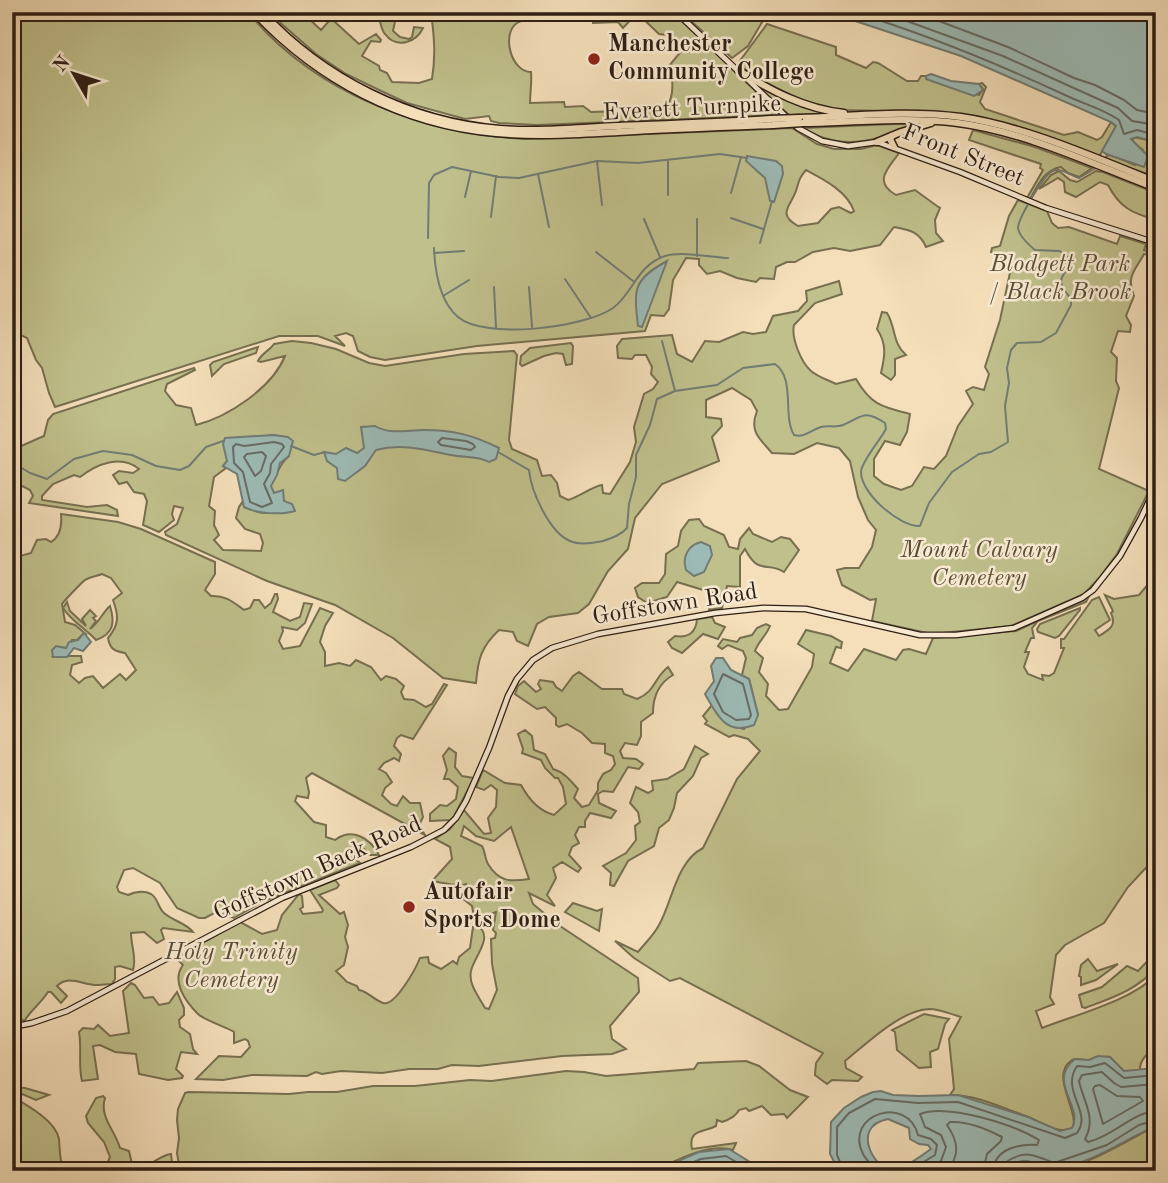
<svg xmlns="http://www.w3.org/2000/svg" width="1168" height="1183" viewBox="0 0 1168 1183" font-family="'Old Standard TT',serif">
	<rect width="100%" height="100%" fill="#f4dfba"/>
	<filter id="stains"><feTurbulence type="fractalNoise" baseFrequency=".00286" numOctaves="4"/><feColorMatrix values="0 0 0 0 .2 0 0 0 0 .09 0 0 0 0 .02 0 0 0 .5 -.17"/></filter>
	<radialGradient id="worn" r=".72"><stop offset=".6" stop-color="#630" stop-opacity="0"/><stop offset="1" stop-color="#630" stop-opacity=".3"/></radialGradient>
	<!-- green -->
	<g fill="#c0c08c" stroke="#776f50" stroke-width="2" fill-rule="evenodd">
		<path d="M12,12H248C315,94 423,133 525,139L792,128L817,144L834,149H861L877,145L899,153C889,168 872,181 896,195L915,190L937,206L940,208L935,220L936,233L943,241L926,247C919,231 909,230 894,227L880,245L850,251L834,248L813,252L795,262H787L776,267L774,279L760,278L756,282L737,278L720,271L707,274L699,265V259L686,258L673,280L669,309L664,316L651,315L645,331L477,346L385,360L370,357L358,351L353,336L346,333L335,336L345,346L318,336H279L55,407L49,393L42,368L36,360L27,338L12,331ZM806,170C823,179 847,191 854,211L851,213L839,207L831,209L818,223L798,226C777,214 790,207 796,191C799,181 799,178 806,170Z"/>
		<path d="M268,12H310L306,16L321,30L337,12H346L335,22L359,44L376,34L381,40L380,42L371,41L362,56L379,66L380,70L387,73L392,82L419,83L432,79C436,55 434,35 431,12H557V18C546,18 526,17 517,23C501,34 511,72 531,72C532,84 530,92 530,103L564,102L565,107L583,106L591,112L622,111L626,109L666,107C675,97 673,77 669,66L683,49L667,35L659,34L637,13L623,28L618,22L593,23V12H672L781,115L537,125L499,123L491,121L489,116L465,119L407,103L379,90L346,74L316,54Z"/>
		<path d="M376,12H397L393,31L400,37L409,39L412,37L414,27L423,28C416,43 396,49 385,34C380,28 381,19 376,12Z"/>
		<path d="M681,12H705L719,21L730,19L738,12H768L748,46L732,58Z"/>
		<path d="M767,24L836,47V55L866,68L873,62L878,63L907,81H918L921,76H926V78L979,95L983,89L979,84L982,83L986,87L980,102L985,109L1064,135L1078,132L1097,140L1102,137L1111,122L1116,126L1114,130L1099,157L1047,137L932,112L840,110L810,104L758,79L742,67L739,62Z"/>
		<path d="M752,81L830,114L789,115Z"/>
		<path d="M916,123C910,128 899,131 891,134C861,145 831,146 804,128Z"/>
		<path d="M973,130L1035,147L1092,168L1079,177L1068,173L1061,167C1044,170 1038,185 1030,199L1027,198L1043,170L1040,168L1041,164L969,140Z"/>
		<path d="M1134,137L1156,142V177L1104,159L1109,154L1135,165L1143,150L1132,142Z"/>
		<path d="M1059,171L1070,180L1077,182L1096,171L1103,172L1156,193V220C1132,213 1120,208 1108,185L1100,182L1076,197L1065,192L1064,182L1058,178L1039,189L1051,175Z"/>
		<path d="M1018,200L1047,211L1052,223L1058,228L1069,227L1117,244L1120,236L1146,244L1144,250L1156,253V256L1144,254C1135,271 1126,276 1134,296L1126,316L1131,325L1130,332L1118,331L1111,352L1117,358L1116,381L1119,388L1099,469L1149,491L1117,554L1099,578L1084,594L1011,626L932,634L872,621L876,599L870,600L842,585L837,570L845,568H859L872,547L876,530L868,520L858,497L850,461L839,448L817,443L794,454L772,453C759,438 749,431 757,411L751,400L732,388L706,400V417L721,419L722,426L712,437L719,461L662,484L635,518L628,549L608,571L589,604L578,613L549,617L537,624L528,646L517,641L513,632L499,630C481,647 478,659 476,683L443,678L393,638L335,605L267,581L166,535L165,532L177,524L183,508L174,506L172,514L174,520L159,532L143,525L147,501L144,494L134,492L127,482L119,484L113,475L119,471L133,473L139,469C121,454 97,464 80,477L74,475L53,484L42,496V500L87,507L107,505L117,510L118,516L29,503L33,496L30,490L12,481V450L44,436L48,420L53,414L194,368L195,370L167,384L165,391L176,405L191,408L196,425C228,417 272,388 285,356L261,362L258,361C261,354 270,350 274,344L292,341L311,343L336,349L369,363L385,366L464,354L514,351L517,355L509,440L512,449L537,460L542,476L551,475L557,483L560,496L568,500C581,496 591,487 602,485L603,493L610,494L630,462L636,442L634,427L644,394L653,389L658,382L651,374L652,367L646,355H635L632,359L618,358L617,346L622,339L672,335L677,354L692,362L705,341L719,342L743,332L753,334L766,332L773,316L798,311L807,301L806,291L839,281L842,294L815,303L794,325C791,338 801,362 811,371C818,377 828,380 836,384L856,379C871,405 882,407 910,414L907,432L900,445L885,441L874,459V476L884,484L901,490L912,486L924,467L934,469L946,456L958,426L973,404L966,391L973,387L984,390L989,374L985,367L1000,320L1012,263L991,252L992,248L1000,246L1009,216ZM274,435L289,456C278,465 278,474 270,486L274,493L284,501C269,517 264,515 244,507L243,501L239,507L236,518L245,529L260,534L263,543L261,551L223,550L214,540L219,535L214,525L215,511L209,506L214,477L226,468L223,466L227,461L226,448L243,439Z"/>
		<path d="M882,312L887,313C896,327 892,343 906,355L895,359V375L891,380L881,373C885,356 887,344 877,329Z"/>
		<path d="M571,343L573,346L572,364L566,365L563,354L556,353L544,356L522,366L520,364L521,356L530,348Z"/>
		<path d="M258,347L256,353L224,364L212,376L210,365L213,362Z"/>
		<path d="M61,514L118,522L141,529L215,562V574L205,590L211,596C225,595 233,602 244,610L250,608L254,600H259L265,608L271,603L275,594H277L278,599L273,612L290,621L300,617L304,603L312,604L305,623L297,630L282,627L283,631L279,641L283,649L300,646L320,608L333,613L325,626L320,642L325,652V666L339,663L350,666L356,660L371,667L381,680L386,676L396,679L404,686L401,692L404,699L414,700L426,707L432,704L444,684L447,685L413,739L401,735L397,738L394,746L401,754L399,761L394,758L384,763L379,769L386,773L392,782L385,788L382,795L391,804L397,806L403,796L410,803H420L423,817L419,825L425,835L312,773L306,778L309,792L308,798L297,796L295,801L314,822L326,825V837L335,840C352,827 370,838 379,855H369L364,849L352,850L354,858L360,863L262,902L234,918L216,912L205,918H199L177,908L160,883L133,868L124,870L117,887L119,892L128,895C135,892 143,890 151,894C158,898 158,908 164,913C173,921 186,923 193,932L163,928L161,930L164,939L157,943L144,932L131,933C131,947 137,957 133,970L120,966L115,967V979L112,984C107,984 101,985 95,985C81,984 68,975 57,986L67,996L61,1003L51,992H48C41,1003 32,1009 25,1020L12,1021V552L17,557L31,553L37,540L46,539L51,542C61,536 62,525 61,514ZM102,574L111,578L122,593L113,600C119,616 119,625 108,638C110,649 114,651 125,653L136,670L126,680L120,674L103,688L93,676L85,678L79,683L70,675L72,665L82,662L81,656H53L61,647L66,648L72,640H77L84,633L87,635L75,625L65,622L62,604C64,601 83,581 85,580C90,577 97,576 102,574Z"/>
		<path d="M699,519L704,526L724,535L729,547L738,549L740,539L749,528L753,534L772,542L781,537L790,539L799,550L784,572C767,561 759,576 745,549L740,556V587L727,586L722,608L709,610L713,593L677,582L667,597L647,603L638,597L635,588L642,583H659L665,574L666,554L678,546L681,531L689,520Z"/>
		<path d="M1156,575V857L1128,887L1104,923L1065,945L1056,955L1050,997L1054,1004L1036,1011L1042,1028C1075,1015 1133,1000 1156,975V1047C1148,1053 1139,1060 1140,1071H1123L1110,1057C1101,1056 1097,1059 1089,1060C1083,1061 1077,1057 1072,1060C1049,1075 1079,1110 1073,1128C1056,1135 1042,1122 1026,1116C1003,1108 974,1094 950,1095L954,1089L949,1039L961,1017C950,1014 940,1009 929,1009C901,1010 866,1044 845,1061L846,1068L862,1077L858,1081L832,1080L827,1084L815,1075L816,1063L823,1053L680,978L670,981L634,958L615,941L638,952C645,943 654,935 659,925C673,900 676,862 703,848L737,779L760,751L748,739L734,735L729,737L705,724L707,721L703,716L712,705C720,720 727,726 744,729L758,715L749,679L742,675L746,658L743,651L728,645L722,649L718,646L723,639L737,642L740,638L752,635L757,628L766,624L770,626C766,636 758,642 755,651L763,658L759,672L768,684L766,696L779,710L788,709L812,667L814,654L798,644L806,630L831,636L842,642L841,648L836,647L830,663L848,671L864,649L896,660L903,650L909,649L926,654L933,638L1016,631L1088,598L1086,602L1038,621L1032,628L1034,638H1031L1025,652H1029L1024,667L1028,674L1043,680L1042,675L1049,676L1054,673L1064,648H1061V639H1064L1092,600L1099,597L1110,620L1095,630L1099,636C1109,630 1117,626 1111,613L1113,611L1105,595L1114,599L1139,595Z"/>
		<path d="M67,602L70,611L86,626L82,619L90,610L96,616L93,618L96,621L90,629C99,623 102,613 110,606C115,622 114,634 96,640C86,629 71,621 63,608Z"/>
		<path d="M1080,608V610L1059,636L1055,638L1038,632L1037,629L1040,624Z"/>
		<path d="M712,617L715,623L725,627L718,639L703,634L682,653L672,648L668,642L675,636C688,638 696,633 697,619Z"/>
		<path d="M668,667L673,675C659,683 653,697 653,713L641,722V736L637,745L625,743L620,751L623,758L636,759L643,764L639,769L628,767L613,792L603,791L598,794L599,803L616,811L611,818L590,813L585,821V827H579L575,835L579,843L572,847L569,855L581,868L578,872L562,862L553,868L556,878L547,895L555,906L529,893L533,904L557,924L638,978L639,992L610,1026L612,1039L626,1049L612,1054L562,1056L479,1066L452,1065L438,1069H409L382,1073L341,1071L322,1074L316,1072L307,1076L252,1075L223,1080L196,1079L219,1056L241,1057L250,1047L248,1041L245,1039L234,1043V1032C226,1027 204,1020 198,1014C185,1001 171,981 183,965L176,958L240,922L262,934L277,930L282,915L299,894L302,896L303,907L300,909L303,914L322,912L323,910L310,890L335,880L339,885L337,888L319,895L340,914L344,912L348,925L345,937L348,947L344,965L336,971L347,982L357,986L359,990C369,992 374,1000 383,1003C395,1007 416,968 420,958L428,957L429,963L441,969L453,961L457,964L459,957L470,948L473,927L477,925C495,937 474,956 471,971C468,984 479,997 485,1008L489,1009L497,990L492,964L491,939L495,938L496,933L493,930L496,912C488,914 483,923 474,917L472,906L461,897L469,894L466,884L460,886L432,881L452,859L450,847L435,839L450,829L464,810L484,834L491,833L488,818L496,807L497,790L491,785L484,790L476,787L483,770L505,783L521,785C528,798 539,811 554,815L566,804L563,787L558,778H555L545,768L541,760L522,753L523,749L518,734L525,730L532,736L534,750L545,754L553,769C564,772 571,781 578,789L574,798L582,807L589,805L598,790V783L603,774L611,770L615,764L613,756L605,753V744L592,743L582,733L567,724L559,727L556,725V718L545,707L537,709L515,694L518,686L524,681L536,692L541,689L538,684L540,680L553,682L556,687L562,691L573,676L579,672L602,689H622L624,694L637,699C655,692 654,678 668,667ZM464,826L476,836L494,841L511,827L529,879C510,882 499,882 488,864C485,859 485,851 482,846L461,836Z"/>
		<path d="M695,746L708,754L701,758L693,776L677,793L674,808L669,820L659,828L654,846L628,861L614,886L610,885L611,873L603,866L626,853L636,840L635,826L640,822L638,812L630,803L636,787L648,793L653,790L652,781L667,779L684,769Z"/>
		<path d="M449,748L456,753L455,767L462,776L474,778L452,820L430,821V814L440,805L447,806L456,799L458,787L449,779H444L447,770L443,756Z"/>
		<path d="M573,903L597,911L602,909L599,931L565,912Z"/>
		<path d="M1156,952V968C1137,990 1111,998 1085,1008L1082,1007L1079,995L1102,987L1127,966L1138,971Z"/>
		<path d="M1088,959L1097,971L1118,964L1096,980L1081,985V977L1079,976L1081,965Z"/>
		<path d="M131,983L135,985L144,998L153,997L159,1005L169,1003L177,992L184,1008V1015L179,1020L180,1027L190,1034L193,1049L197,1054L181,1052L176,1069L183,1076L182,1078L168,1080L139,1074L136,1054L115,1052L100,1045L93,1046L98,1079L82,1081C78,1065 82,1048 79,1032L83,1028L94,1029L98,1025L110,1036L129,1033L123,991Z"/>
		<path d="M924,1014L949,1019L945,1024L938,1049L930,1052L931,1067L919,1068L897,1050L895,1032L892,1030Z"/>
		<path d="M746,1061L759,1066L790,1090L808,1097L787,1118L784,1114L771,1115L762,1106L749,1111L746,1108L739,1110C736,1116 728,1120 722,1122L717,1120L716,1126C703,1133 688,1129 692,1149L736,1143L733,1150C709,1143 676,1160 655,1171H180L177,1153L179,1138L177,1120L178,1109L185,1093L188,1092L289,1094L308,1092H337L373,1086H415L470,1080L492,1081L566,1071L584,1072L606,1076L694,1069L698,1063Z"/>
		<path d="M12,1087L25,1088L49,1095L36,1100L15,1091L13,1097C27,1105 56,1121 59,1139C60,1149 59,1163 66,1171H55L53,1163L43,1167L40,1162L20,1171H12Z"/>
		<path d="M103,1096L105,1098C99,1117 115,1130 120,1148L129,1151L132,1164L140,1170C150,1165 161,1155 171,1154L173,1171H104L110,1157L104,1142L88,1123L86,1116L96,1098Z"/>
		<path d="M1156,1126V1171H1126L1117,1165L1099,1171H1007L1016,1163L1025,1160C1032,1161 1038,1165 1045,1167C1077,1175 1128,1139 1156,1126Z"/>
	</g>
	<!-- water -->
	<g fill="#9dbbb6" stroke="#717c75" stroke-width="2" fill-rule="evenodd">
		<path d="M828,12H1143L1156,19V142L1137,137L1131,139L1148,156L1144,167L1106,154L1102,151L1116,126L1111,122L961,56Z"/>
		<path d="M931,74L951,81L979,84L983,90L974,96L926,79V76Z"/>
		<path d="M747,156L776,161L782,166L783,174L774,202L770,201L765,178L746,161Z"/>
		<path d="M667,261L642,327L638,326C634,290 632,280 667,261Z"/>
		<path d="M375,426C391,435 406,430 424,430C453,430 473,435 499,448L496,459L489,462C477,455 464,458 451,455C426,450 402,443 376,450L365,466L345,481L338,479L337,468L327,461L324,452L336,454L346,448L357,453L364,448L361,427Z"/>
		<path d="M274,435L288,437L293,441L289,456L280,463L277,475L271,486L274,493L283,490L284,501L292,504L295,511C282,515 257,514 244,507L237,474L223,466L227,461L223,444L225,438Z"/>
		<path d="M701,542L710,546L712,555L704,572L694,576L686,570C682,557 688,545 701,542Z"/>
		<path d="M84,633L91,642L83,651L74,648L67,657H53L52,650L56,646L66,648L69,642L78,640Z"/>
		<path d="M716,658H723L731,670L749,679L758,715L754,725C726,736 717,715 705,694L714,681L711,666Z"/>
		<path d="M1098,1056L1110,1057L1124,1071L1156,1068V1126C1122,1141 1094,1163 1056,1168C1035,1171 1028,1148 1007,1171H849L844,1169L839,1171L830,1154L831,1122L844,1108L861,1097L873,1092L881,1091L893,1095L919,1096L958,1095L1028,1117L1060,1131L1072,1128C1084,1107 1046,1081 1075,1059L1089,1060ZM888,1119L909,1128L910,1139L919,1144L928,1145L931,1149C924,1154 905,1167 897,1170C878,1176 847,1127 888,1119Z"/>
		<path d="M729,1149L755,1165L788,1171H655L699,1152Z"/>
	</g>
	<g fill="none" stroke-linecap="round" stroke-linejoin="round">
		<!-- shore -->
		<g stroke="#666c65" stroke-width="2">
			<path d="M853,12C926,34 996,63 1065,95C1083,104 1102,108 1119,120L1124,134L1137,130L1156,135"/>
			<path d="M882,12L1003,56L1118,108L1132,121L1156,125"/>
			<path d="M915,12L1008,47L1074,78L1095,85L1124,100L1137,110L1156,114"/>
			<path d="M442,438L466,441L473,444L475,447L471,450L441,445L438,442Z"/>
			<path d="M274,442L282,444L284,447L271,464L270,473L264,484L272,503L262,507L250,502L243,472L234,463L233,447L236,444L244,446Z"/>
			<path d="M262,452L266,456L261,471L255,476L244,457L247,454Z"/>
			<path d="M723,674L743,684L751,715L749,719L736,720L723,712L714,694Z"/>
			<path d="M1156,1084L1121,1087L1114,1083L1102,1072L1082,1075L1079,1081C1083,1101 1097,1118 1085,1139L1088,1142C1112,1137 1133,1112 1156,1111"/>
			<path d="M1100,1085L1117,1096L1140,1097L1143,1101L1103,1124L1093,1089L1095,1086Z"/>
			<path d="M673,1171L701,1159L726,1156L752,1171"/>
			<path d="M844,1171L837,1155V1127L849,1113L875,1099L918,1103L958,1102L1065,1138L1077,1133C1093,1112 1060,1091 1077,1066L1090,1067L1105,1063L1124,1078L1156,1075"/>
			<path d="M877,1171C873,1166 866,1160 863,1154C843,1114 908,1094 918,1135L931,1139L937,1145L935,1155L909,1171"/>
			<path d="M924,1171L941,1161L946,1147L941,1135L925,1127L920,1114C947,1103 1015,1125 1039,1140L1037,1145C1019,1144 995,1148 993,1171"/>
			<path d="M946,1171C961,1156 958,1141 947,1125L950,1122C966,1121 987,1129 1002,1137L1001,1141L987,1154L983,1171"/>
			<path d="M1002,1171L1005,1163C1024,1149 1035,1155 1054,1163L1107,1145L1139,1125L1156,1120"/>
		</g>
		<!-- stream -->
		<g stroke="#717c75" stroke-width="2">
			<path d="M597,161L602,205"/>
			<path d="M668,161V195"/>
			<path d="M538,174L549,227"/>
			<path d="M731,193L741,157"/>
			<path d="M465,197L471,171"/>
			<path d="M491,217L496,176"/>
			<path d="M731,218L763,229"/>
			<path d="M644,219L660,257"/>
			<path d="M697,219V256"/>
			<path d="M428,238L429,183L434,175L452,167L499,177L519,178L597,161L638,163L720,154L747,158"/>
			<path d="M760,243L772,201"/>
			<path d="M434,248C435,272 439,301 458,317C485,340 584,328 613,308C632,295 637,265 665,256C681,251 711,257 728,258"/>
			<path d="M596,252L633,281"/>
			<path d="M434,253L464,251"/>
			<path d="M565,279L591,318"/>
			<path d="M494,287L496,328"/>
			<path d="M529,287L532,327"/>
			<path d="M443,296L469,280"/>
			<path d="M662,341L675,391"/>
			<path d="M291,446L314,455L325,452"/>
			<path d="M498,452L529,470C531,491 549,532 570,541C579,545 594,543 603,541C612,538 621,535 627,528L629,504L636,477V455L650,425L657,399L675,391L717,385L743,368L775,364C796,379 782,415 794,435C805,438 811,430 821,427C828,425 836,428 843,425C861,418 863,408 885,423L886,429C881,439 861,462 861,472C861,494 900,527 920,526L929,503L952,472L979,454L991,452L1008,442L1005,406L1009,383L1007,368L1011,350L1017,343L1041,342L1056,333L1071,305V299C1060,285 1056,280 1070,267L1069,258L1060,251L1035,250C1029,245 1019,236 1018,228C1018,219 1044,174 1053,171C1061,167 1071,176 1079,178L1096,168"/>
			<path d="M12,462L30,473L47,479L74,459L103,451L132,455L156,466L180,470L189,466L206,447L223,441"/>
		</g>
		<defs>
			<g id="secondary">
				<path d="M676,12L738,71"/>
				<path d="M745,77L798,128L822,141L848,146L877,142L960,172L1046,208L1156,243"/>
				<path d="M12,1027L32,1023L67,1011L282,898L411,847L444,830L456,818L466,801L489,748L508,696L517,679L533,660L552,648L598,634L715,613L763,608L806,609L920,635H956L1014,628L1082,598L1093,590L1120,556L1141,518L1156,486"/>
			</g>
			<g id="highway">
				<path d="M254,12C317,80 403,125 496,133C537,137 578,134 618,132C670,129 721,127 773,125"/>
				<path d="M262,12C323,78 410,122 500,129C539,132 578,128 617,126C668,124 720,122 771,119"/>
				<path d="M738,70C771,91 805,109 844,113"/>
				<path d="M799,118C853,116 908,110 961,117C1024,126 1096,158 1156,182"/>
				<path d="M803,123C854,122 907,117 958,123C1026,132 1092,164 1156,188"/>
				<path d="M892,136L890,139L894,147"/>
				<path d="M877,142L901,132L931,123"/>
			</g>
		</defs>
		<!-- secondary casing -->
		<use href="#secondary" stroke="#2e1e14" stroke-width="7"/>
		<!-- highway casing -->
		<use href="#highway" stroke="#2e1e14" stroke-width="9"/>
		<!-- secondary -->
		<use href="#secondary" stroke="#f8ead2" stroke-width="4.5"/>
		<!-- highway -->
		<use href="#highway" stroke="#f4dfba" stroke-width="6"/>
		<defs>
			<g id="highway-bridge">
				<path d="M771,119L799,118"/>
				<path d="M773,125L803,123"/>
			</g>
		</defs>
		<!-- highway-bridge casing -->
		<use href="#highway-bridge" stroke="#2e1e14" stroke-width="9" stroke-linecap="butt"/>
		<!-- highway-bridge -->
		<use href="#highway-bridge" stroke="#f4dfba" stroke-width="6"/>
	</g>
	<!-- markers -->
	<g fill="#8f2418" stroke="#f8ead2" stroke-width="2.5">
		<circle cx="594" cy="59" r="7"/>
		<circle cx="409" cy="907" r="7"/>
	</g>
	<g text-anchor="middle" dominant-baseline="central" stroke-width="5" stroke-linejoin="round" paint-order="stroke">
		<!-- poi labels -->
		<g font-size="24" font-weight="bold" fill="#2e1e14" stroke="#f8ead2" text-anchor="start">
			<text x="608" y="45">Manchester<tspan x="608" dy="28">Community College</tspan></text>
			<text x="423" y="893">Autofair<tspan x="423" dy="28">Sports Dome</tspan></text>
		</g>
		<!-- street labels -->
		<g font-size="24" fill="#2e1e14" stroke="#f8ead2">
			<text transform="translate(692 109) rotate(-3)">Everett Turnpike</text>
			<text transform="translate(963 156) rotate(22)">Front Street</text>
			<text transform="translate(675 605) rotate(-9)">Goffstown Road</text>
			<text transform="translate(318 869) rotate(-24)">Goffstown Back Road</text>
		</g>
		<!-- park labels -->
		<g font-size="24" font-style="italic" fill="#5a4f38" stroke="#f8ead2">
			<text x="1060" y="265">Blodgett Park<tspan x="1060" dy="28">/ Black Brook</tspan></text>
			<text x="979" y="551">Mount Calvary<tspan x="979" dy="28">Cemetery</tspan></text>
			<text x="231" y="953">Holy Trinity<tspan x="231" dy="28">Cemetery</tspan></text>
		</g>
	</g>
	<!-- margin -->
	<rect width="1168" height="1183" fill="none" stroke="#f4dfba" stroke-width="42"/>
	<rect x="14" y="14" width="1140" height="1155" fill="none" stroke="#2e1e14" stroke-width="3.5"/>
	<rect x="21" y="21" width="1126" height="1141" fill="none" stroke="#2e1e14" stroke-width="2"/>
	<!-- north arrow -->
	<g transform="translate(74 74) rotate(309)" stroke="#f8ead2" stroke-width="5" paint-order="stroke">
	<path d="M0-5L12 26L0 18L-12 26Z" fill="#2e1e14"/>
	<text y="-10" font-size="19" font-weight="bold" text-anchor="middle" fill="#2e1e14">N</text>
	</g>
	<rect width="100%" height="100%" filter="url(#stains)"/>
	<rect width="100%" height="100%" fill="url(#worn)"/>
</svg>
